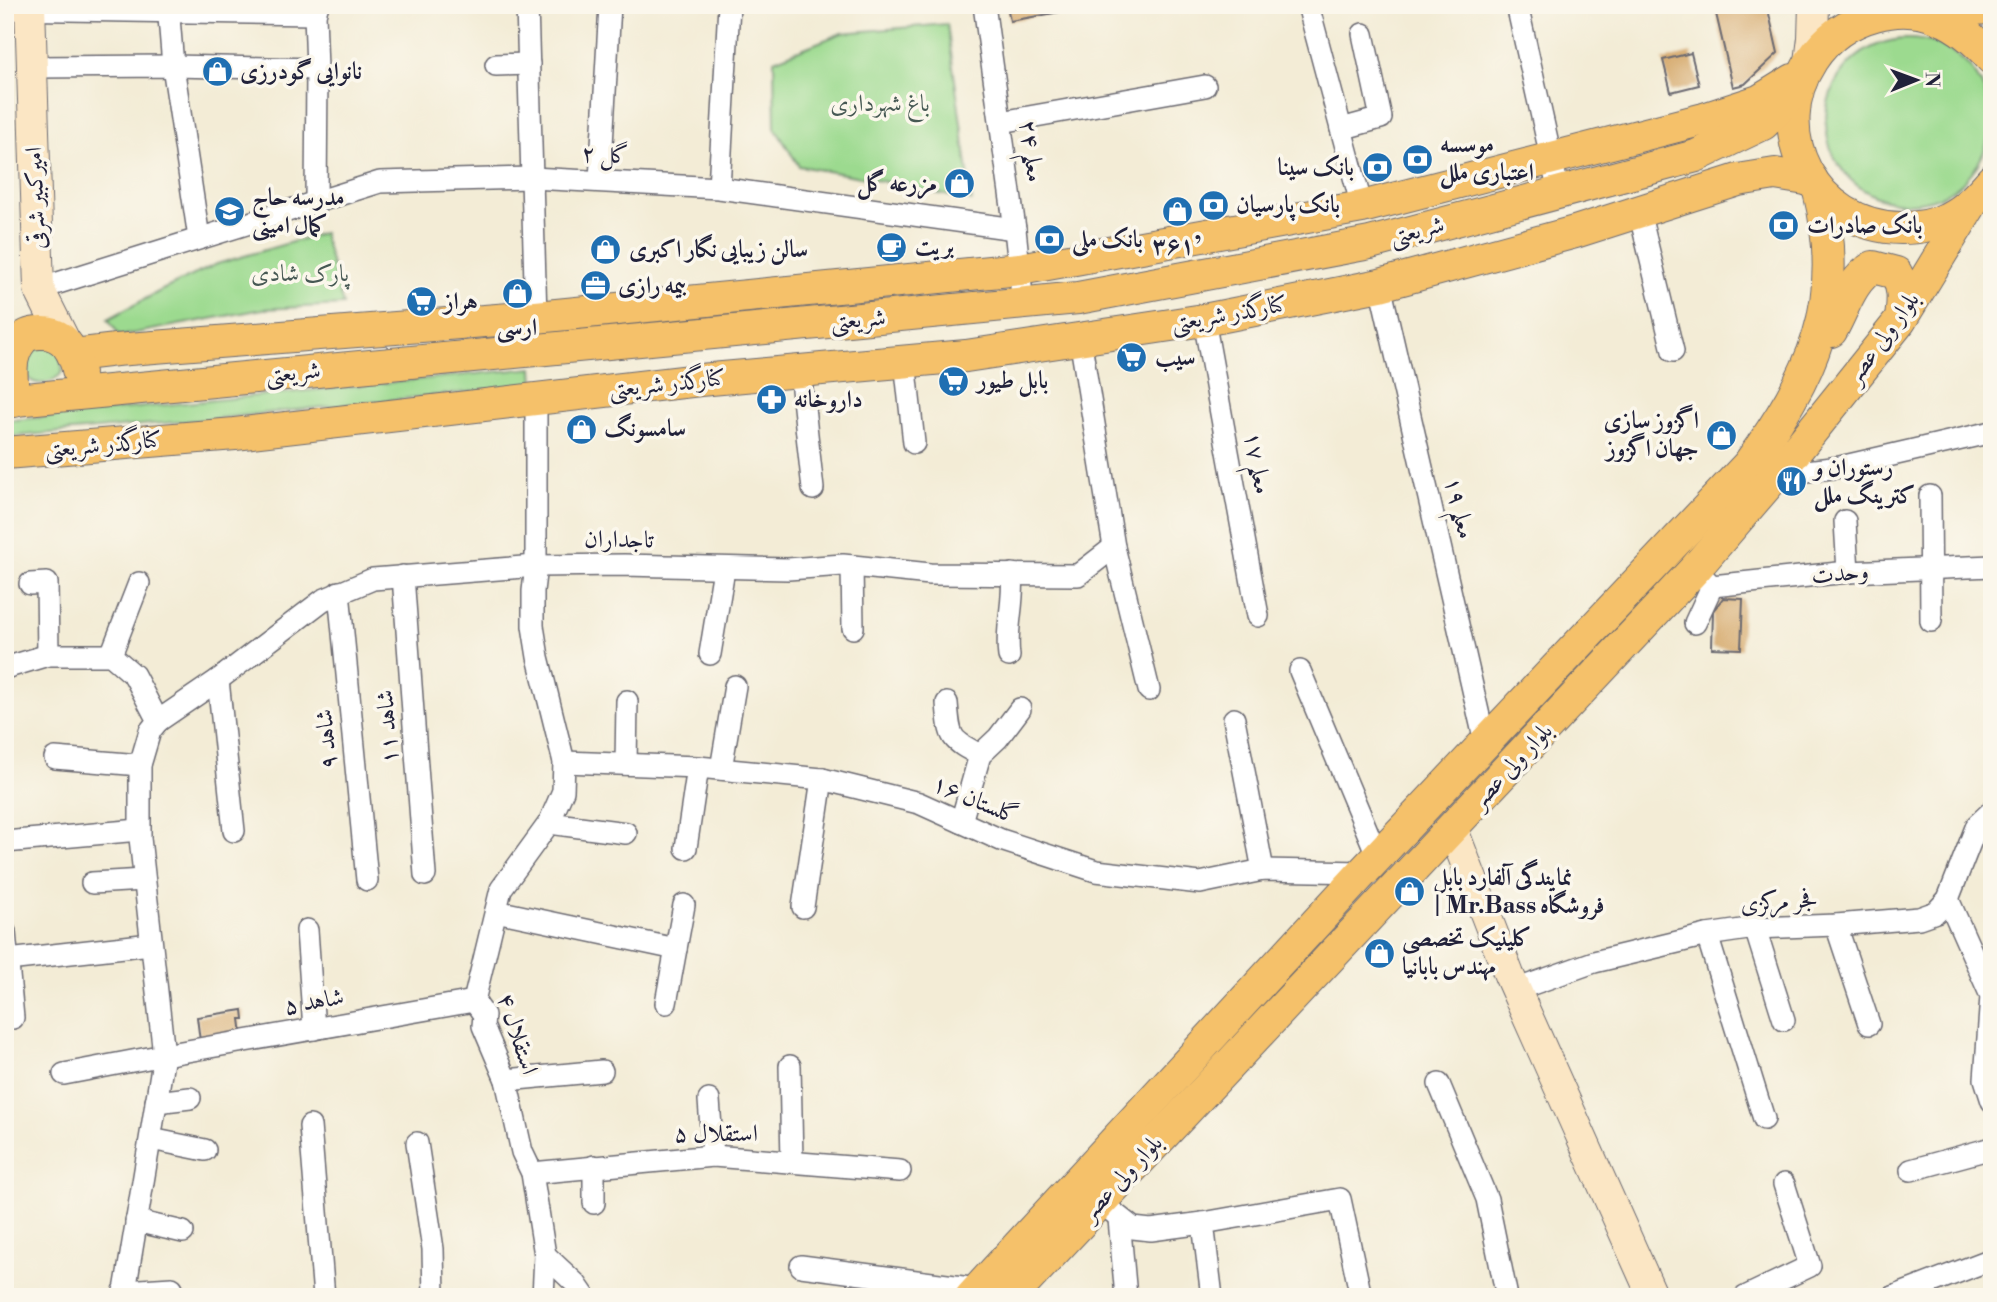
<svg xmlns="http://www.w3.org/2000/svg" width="1997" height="1302" viewBox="0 0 1997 1302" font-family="'Libre Bodoni',Amiri,serif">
	<rect width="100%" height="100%" fill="#fbf7ec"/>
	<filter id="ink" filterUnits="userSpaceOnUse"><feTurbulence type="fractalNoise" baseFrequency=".0143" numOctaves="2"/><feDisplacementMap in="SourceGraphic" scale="14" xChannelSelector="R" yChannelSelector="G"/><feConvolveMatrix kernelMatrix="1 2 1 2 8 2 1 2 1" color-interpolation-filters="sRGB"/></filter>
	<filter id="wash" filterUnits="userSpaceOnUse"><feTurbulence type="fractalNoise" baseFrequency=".00686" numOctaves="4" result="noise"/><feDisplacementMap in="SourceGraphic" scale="28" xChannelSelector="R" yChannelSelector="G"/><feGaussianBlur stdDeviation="1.57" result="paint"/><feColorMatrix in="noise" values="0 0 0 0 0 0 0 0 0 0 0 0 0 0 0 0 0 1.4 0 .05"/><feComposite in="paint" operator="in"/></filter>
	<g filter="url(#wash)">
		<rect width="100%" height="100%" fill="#f3ecd6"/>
		<!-- green -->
		<g fill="#9cda8f" stroke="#5f7e65" stroke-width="2">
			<path d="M947,24L972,201L872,179L799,166L775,128L774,60L842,33Z"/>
			<circle cx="1908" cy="121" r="82"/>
			<path d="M323,233L343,305L263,309L120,336L108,319L162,290L217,264Z"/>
			<path d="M57,345L63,371C55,383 33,390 25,373C22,367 25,357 25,351Z"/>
			<path d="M533,368L534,385L210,419L5,437V421Z"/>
		</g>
		<g id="blocks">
			<!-- building -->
			<g fill="#d5a96c">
				<path d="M1007,5H1058L1060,12L1010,21Z"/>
				<path d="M1714,5H1767L1778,53L1745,84L1733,87Z"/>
				<path d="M1691,53L1699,85L1671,92L1663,60Z"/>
				<path d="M1723,598L1743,599L1741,649L1712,648L1713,611Z"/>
				<path d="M243,1010L244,1019H240L242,1035L200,1041L197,1017Z"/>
			</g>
		</g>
	</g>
	<g filter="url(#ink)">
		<use href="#blocks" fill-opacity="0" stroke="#6b6971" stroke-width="2"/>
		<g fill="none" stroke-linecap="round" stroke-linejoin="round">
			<defs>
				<g id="street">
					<path d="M168,5L173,66L199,238"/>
					<path d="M527,5L536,317"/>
					<path d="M984,5L1015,229L1023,305"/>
					<path d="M1308,5L1362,207"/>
					<path d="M1517,5L1559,193"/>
					<path d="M5,9L315,14"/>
					<path d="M496,65L529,64"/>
					<path d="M32,67L173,66L317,69"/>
					<path d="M1001,122L1205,86"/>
					<path d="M1341,129L1381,118L1363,34"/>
					<path d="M600,180L610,5"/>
					<path d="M719,188L729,5"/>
					<path d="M316,201L317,69L315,14L318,5"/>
					<path d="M1639,211L1673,351"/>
					<path d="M1380,285L1485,742"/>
					<path d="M39,289L380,182L532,178L719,188L1015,229"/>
					<path d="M1204,320L1258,616"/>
					<path d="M1080,338L1114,547L1149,690"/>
					<path d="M905,361L914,443"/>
					<path d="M800,371L813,489"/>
					<path d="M536,399V566L533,591V626L538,657L564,762L563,791L549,823L501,889L474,1001L484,1015L483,1026L506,1080L522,1152L532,1173L545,1255L543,1297"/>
					<path d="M1787,462L1798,472L1840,467L1992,432"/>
					<path d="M1930,496L1931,621"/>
					<path d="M1845,521L1848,572"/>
					<path d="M852,566L853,628"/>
					<path d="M1695,569L1712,586L1848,572L1992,566"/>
					<path d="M403,576L425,875"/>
					<path d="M30,584L47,583L48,655"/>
					<path d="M339,592L367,880"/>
					<path d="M1695,623L1712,586"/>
					<path d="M710,654L724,569"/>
					<path d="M111,655L139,583"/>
					<path d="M1009,656C1005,628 1015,603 1012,574"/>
					<path d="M5,668L48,655H111L134,675L158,721L150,731L140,765V838L164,1055L124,1297"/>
					<path d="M1300,671L1378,857"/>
					<path d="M218,680L234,831"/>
					<path d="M947,703C950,738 949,739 980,755"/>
					<path d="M1234,719L1263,870"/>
					<path d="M158,721L218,680L323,600L373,579L536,566L624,565L788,569L843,565L930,574L1078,575L1114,547"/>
					<path d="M55,758L140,765"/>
					<path d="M564,762L698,767L822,779L919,803L1001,840L1096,871L1200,883L1263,870L1363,872"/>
					<path d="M626,764L627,701"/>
					<path d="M721,769L735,686"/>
					<path d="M961,822L980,755L998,738L1020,709"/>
					<path d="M549,823L626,833"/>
					<path d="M5,842L139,830"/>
					<path d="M686,848L698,767"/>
					<path d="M92,883L144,880"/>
					<path d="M1948,899L1991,996L1985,1079L1992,1101"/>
					<path d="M803,907L822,779"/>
					<path d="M496,911L676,949"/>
					<path d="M1836,925L1869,1024"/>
					<path d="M1755,928L1784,1020"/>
					<path d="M307,930L314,1029"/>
					<path d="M5,932L13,1018"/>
					<path d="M1707,935L1764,1119"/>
					<path d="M8,960L151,944"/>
					<path d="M1515,990L1594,962L1707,935L1755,928L1836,925L1919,918L1936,912L1948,899L1977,825L1992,811"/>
					<path d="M666,1003L684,905"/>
					<path d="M790,1066L792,1162"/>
					<path d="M64,1074L164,1055L474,1001"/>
					<path d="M506,1080L602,1071"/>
					<path d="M1439,1084L1487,1199L1507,1297"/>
					<path d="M709,1100L713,1156"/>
					<path d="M156,1102L190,1098"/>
					<path d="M310,1126L324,1297"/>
					<path d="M151,1139L205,1150"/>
					<path d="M417,1143L433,1249L434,1297"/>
					<path d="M594,1166V1203"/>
					<path d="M1911,1170L1992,1148"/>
					<path d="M532,1173L713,1156L900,1171"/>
					<path d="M1100,1202L1133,1228L1151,1230L1203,1223L1340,1199L1361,1297"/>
					<path d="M1119,1219L1126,1297"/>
					<path d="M136,1221L183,1232"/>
					<path d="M1203,1223L1212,1297"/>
					<path d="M545,1255L576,1284L585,1297"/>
					<path d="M801,1266L978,1289"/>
					<path d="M124,1291L172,1288"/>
					<path d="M1745,1297L1810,1266L1784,1184"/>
					<path d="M1893,1297L1992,1259"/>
				</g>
				<g id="secondary">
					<path d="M30,5L39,289L66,343"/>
					<path d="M1810,62L1813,38L1814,5"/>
					<path d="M1453,830L1509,975L1653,1297"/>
				</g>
				<g id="primary">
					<path d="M1927,11L1992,8"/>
					<path d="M1992,59C1961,23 1923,1 1875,15C1849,22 1827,37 1812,60C1764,133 1815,227 1901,228C1917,228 1934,226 1948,218C1966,209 1978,196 1992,180"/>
					<path d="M1831,331C1844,309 1850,281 1873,267L1896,273C1905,289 1903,301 1901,319"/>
					<path d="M74,355L116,350L536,317L1020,269L1362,207L1704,119L1759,101L1793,80"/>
					<path d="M5,401L1078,298L1370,243L1696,156L1763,124L1782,105L1801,81"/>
					<path d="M14,401C12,381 7,358 21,341C25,335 33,333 40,333C65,332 74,352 79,373"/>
					<path d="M5,453L235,434L700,380L966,356L1204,320L1380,285L1575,232L1738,180L1775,174L1812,180"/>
					<path d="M971,1297L1363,872L1748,465C1813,375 1847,303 1819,191"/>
					<path d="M1011,1297L1695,569L1787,462L1900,321L1972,203"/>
				</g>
			</defs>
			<!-- street casing -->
			<use href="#street" stroke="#6b6971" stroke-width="24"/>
			<!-- secondary casing -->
			<use href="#secondary" stroke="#6b6971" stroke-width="32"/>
			<!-- primary casing -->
			<use href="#primary" stroke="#6b6971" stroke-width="34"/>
			<!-- street -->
			<use href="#street" stroke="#fff" stroke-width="21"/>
			<!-- secondary -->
			<use href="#secondary" stroke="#fbe6c4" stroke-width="30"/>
			<!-- primary -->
			<use href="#primary" stroke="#f5c16b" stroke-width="32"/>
		</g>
	</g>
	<!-- icons -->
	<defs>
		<symbol id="shop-disc" viewBox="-11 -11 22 22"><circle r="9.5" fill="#1f6fb2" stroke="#fbf7ec"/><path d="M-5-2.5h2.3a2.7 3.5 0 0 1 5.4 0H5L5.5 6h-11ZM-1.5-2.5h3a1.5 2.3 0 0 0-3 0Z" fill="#fff"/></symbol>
		<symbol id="bank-disc" viewBox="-11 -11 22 22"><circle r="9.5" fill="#1f6fb2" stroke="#fbf7ec"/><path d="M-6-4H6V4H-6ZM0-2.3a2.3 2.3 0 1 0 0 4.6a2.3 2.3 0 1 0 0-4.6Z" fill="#fff"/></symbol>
		<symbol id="school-disc" viewBox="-11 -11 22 22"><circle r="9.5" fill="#1f6fb2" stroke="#fbf7ec"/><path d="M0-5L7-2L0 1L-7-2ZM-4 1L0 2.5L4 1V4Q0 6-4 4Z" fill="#fff"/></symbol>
		<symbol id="cafe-disc" viewBox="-11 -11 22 22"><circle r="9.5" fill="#1f6fb2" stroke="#fbf7ec"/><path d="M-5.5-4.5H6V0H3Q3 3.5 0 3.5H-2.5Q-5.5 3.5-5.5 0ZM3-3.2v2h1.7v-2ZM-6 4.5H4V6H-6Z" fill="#fff"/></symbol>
		<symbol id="office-disc" viewBox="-11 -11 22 22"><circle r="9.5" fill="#1f6fb2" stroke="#fbf7ec"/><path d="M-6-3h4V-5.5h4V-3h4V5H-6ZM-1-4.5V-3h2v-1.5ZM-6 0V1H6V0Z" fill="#fff"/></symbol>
		<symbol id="supermarket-disc" viewBox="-11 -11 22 22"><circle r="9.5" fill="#1f6fb2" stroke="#fbf7ec"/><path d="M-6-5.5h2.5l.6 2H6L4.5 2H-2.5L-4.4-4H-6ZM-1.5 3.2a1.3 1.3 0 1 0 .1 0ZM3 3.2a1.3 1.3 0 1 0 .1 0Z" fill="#fff"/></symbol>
		<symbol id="pharmacy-disc" viewBox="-11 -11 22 22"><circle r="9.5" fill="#1f6fb2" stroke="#fbf7ec"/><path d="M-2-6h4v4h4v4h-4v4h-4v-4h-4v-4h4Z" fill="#fff"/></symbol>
		<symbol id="restaurant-disc" viewBox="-11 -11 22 22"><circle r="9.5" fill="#1f6fb2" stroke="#fbf7ec"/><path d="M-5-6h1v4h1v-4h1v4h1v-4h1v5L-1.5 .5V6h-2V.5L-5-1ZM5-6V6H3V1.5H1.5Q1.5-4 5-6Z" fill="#fff"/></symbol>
	</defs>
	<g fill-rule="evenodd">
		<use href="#shop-disc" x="200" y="54" width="35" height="35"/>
		<use href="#bank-disc" x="1400" y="142" width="35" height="35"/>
		<use href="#bank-disc" x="1360" y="150" width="35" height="35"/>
		<use href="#shop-disc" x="942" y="166" width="35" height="35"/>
		<use href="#bank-disc" x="1196" y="188" width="35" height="35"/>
		<use href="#school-disc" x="212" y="194" width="35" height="35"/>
		<use href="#shop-disc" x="1160" y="194" width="35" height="35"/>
		<use href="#bank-disc" x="1766" y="208" width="35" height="35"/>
		<use href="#bank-disc" x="1032" y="222" width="35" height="35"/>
		<use href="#cafe-disc" x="874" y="230" width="35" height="35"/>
		<use href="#shop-disc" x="588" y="232" width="35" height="35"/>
		<use href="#office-disc" x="578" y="268" width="35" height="35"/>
		<use href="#shop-disc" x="500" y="276" width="35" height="35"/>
		<use href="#supermarket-disc" x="404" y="284" width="35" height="35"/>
		<use href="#supermarket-disc" x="1114" y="340" width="35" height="35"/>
		<use href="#supermarket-disc" x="936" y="364" width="35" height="35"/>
		<use href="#pharmacy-disc" x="754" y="382" width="35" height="35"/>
		<use href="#shop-disc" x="564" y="412" width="35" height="35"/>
		<use href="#shop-disc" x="1704" y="418" width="35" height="35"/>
		<use href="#restaurant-disc" x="1774" y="464" width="35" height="35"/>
		<use href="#shop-disc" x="1392" y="874" width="35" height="35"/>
		<use href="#shop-disc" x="1362" y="936" width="35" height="35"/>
	</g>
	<g text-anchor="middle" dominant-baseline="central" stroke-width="7" stroke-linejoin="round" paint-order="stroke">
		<!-- poi labels -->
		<g font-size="24" font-weight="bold" fill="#22223b" stroke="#fbf7ec" text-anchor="start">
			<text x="240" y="72">نانوایی گودرزی</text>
			<text x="1440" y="145">موسسه<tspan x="1440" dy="28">اعتباری ملل</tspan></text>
			<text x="1354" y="168" text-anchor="end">بانک سینا</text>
			<text x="937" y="184" text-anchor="end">مزرعه گل</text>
			<text x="252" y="198">مدرسه حاج<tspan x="252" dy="28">کمال امینی</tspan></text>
			<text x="1236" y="205">بانک پارسیان</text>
			<text x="1807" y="226">بانک صادرات</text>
			<text x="1072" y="240">بانک ملی</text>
			<text x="1177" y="246" text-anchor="middle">۳۶۱’</text>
			<text x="915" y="247">بریت</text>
			<text x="629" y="250">سالن زیبایی نگار اکبری</text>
			<text x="618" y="286">بیمه رازی</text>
			<text x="444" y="302">هراز</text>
			<text x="517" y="328" text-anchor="middle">ارسی</text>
			<text x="1155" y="358">سیب</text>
			<text x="977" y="381">بابل طیور</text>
			<text x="794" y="400">داروخانه</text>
			<text x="1699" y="421" text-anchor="end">اگزوز سازی<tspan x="1699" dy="28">جهان اگزوز</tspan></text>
			<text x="604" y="429">سامسونگ</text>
			<text x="1814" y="468">رستوران و<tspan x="1814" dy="28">کترینگ ملل</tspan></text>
			<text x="1433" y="878">نمایندگی آلفارد بابل<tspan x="1433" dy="28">| Mr.Bass فروشگاه</tspan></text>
			<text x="1402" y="939">کلینیک تخصصی<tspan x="1402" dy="28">مهندس بابانیا</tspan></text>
		</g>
		<!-- park labels -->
		<g font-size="24" fill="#475954" stroke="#fbf7ec">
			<text x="880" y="104">باغ شهرداری</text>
			<text x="300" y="274">پارک شادی</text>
		</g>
		<!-- street labels -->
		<g font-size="24" fill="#22223b" stroke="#fbf7ec">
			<text transform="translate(1031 151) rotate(83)">معلم ۲۴</text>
			<text transform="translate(605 155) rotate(3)">گل ۲</text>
			<text transform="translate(36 198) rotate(-92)">امیرکبیر شرقی</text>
			<text transform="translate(1417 231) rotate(-15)">شریعتی</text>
			<text transform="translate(1229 314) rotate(-10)">کنارگذر شریعتی</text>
			<text transform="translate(858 320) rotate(-5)">شریعتی</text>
			<text transform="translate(1883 338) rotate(-54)">بلوار ولی عصر</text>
			<text transform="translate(293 373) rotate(-6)">شریعتی</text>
			<text transform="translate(667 384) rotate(-6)">کنارگذر شریعتی</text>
			<text transform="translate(103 445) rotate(-5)">کنارگذر شریعتی</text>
			<text transform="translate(1257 463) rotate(80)">معلم ۱۷</text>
			<text transform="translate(1459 508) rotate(77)">معلم ۱۹</text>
			<text transform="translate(619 540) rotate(1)">تاجداران</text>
			<text transform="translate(1840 574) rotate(-5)">وحدت</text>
			<text transform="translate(388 727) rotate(-94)">شاهد ۱۱</text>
			<text transform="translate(327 739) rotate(-95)">شاهد ۹</text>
			<text transform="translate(1512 766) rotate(-47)">بلوار ولی عصر</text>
			<text transform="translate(975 800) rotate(23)">گلستان ۱۶</text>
			<text transform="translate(1779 902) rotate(-4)">فجر مرکزی</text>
			<text transform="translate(314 1002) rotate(-10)">شاهد ۵</text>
			<text transform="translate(517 1034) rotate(72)">استقلال ۴</text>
			<text x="716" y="1134">استقلال ۵</text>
			<text transform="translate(1122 1178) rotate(-47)">بلوار ولی عصر</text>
		</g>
	</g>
	<!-- margin -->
	<rect width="1997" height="1302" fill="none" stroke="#fbf7ec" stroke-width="28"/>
	<!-- north arrow -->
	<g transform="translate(1916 80) rotate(89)" stroke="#fbf7ec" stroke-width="5" paint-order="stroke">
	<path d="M0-5L12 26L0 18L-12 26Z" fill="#22223b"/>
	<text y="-10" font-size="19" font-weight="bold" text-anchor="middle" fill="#22223b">N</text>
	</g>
</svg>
